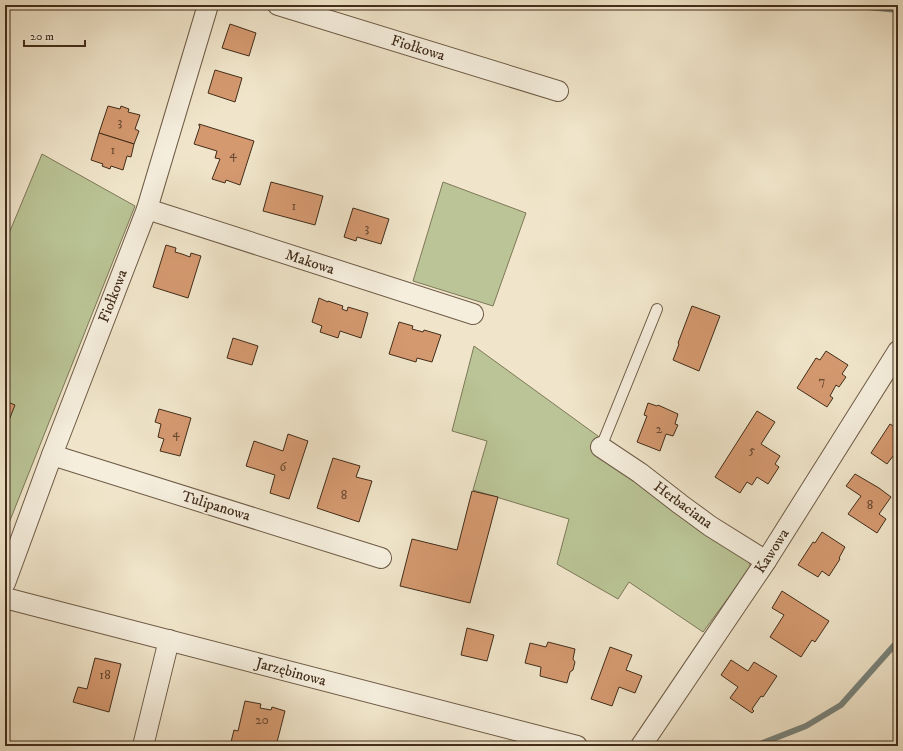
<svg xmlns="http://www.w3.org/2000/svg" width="903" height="751" viewBox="0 0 903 751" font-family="'IM FELL DW Pica',serif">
	<rect width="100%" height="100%" fill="#f0e5ca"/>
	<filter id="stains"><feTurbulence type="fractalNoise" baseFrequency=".005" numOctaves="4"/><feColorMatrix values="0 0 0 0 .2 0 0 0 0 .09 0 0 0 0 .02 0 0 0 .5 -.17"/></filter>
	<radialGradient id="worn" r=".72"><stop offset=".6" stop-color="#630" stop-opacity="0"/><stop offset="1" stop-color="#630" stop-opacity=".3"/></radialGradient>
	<!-- green -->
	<g fill="#bac496" stroke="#7e7858">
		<path d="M42,154L135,206L5,533V243Z"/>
		<path d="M443,182L526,213L493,306L413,281Z"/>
		<path d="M474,346L609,444L746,556L751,567L703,632L629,582L618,599L557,564L569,519L473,490L487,441L452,431Z"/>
	</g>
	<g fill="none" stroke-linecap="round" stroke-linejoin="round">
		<!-- stream -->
		<g stroke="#79837c" stroke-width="6">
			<path d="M848,5L898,10"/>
			<path d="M755,746L806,726L841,705L898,641"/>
		</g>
	</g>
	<!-- building -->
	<g fill="#d59970" stroke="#422d1a">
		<path d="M230,24L256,33L249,56L222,48Z"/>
		<path d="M215,70L242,78L235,102L208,93Z"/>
		<path d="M108,106L120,109L121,106L129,109L128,112L140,115L135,129L139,131L134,144L99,133Z"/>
		<path d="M199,124L254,141L240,185L226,180L225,183L212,179L220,159L215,158L217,151L194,144L200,126H199Z"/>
		<path d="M99,133L134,144L131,157L127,156L123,170L111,166L110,169L102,166L103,164L91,160Z"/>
		<path d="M271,182L323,196L315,225L263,211Z"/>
		<path d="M353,208L389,219L381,244L357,237L356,241L344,237Z"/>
		<path d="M166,245L176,248L175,252L182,254L190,257L191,253L201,256L188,298L153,287Z"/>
		<path d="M319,298L328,302V301L343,306L342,309L347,311L348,307L368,313L361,338L340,331L338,338L320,332L322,326L312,322Z"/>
		<path d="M692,306L720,316L699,371L673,360L679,344L678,343Z"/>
		<path d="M399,322L413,326L412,329L423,332L424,330L441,335L432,362L417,358L416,362L389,354Z"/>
		<path d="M233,338L258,346L252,365L227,358Z"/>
		<path d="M826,351L848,365L842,374L846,377L839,387L836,385L830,396L833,398L827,407L797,388L816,358L820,360Z"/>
		<path d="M5,401L15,405L6,428H5Z"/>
		<path d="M648,403L657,406L658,405L678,414L675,424L678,425L673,436L666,434L660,451L637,442L647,416L644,415Z"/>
		<path d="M159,409L191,418L180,456L160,451L164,439L158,437L161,424L155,422Z"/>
		<path d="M757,411L775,422L761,444L780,456L775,464L779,467L768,484L757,477L752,485L747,482L740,493L715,477Z"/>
		<path d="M890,424L898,429V459L893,456L887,464L871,453Z"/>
		<path d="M288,434L308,441L289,499L270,493L275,475L246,466L254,441L283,451Z"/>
		<path d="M333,458L360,466L356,477L372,481L359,522L317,508Z"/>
		<path d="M855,474L879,488L891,497L879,514L886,519L877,533L848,514L861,496L846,486Z"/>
		<path d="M472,491L498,497L470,603L400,586L412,539L457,550Z"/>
		<path d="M822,532L845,547L839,558L840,559L829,576L822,571L818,577L798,565L813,542L815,543Z"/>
		<path d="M782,591L829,621L815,642L812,640L801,657L770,637L784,615L772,608Z"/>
		<path d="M467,628L494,635L487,661L461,655Z"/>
		<path d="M548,642L575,649L573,659L575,662L573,670L570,672L567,683L540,676L541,667L525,663L530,643L546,647Z"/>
		<path d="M610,647L632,655L626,670L642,676L635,693L619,687L612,706L591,699Z"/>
		<path d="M95,658L121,664L109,712L73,702L78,687L87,689Z"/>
		<path d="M731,660L748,671L754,662L777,676L763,697L761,696L752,709L754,711L752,713L730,698L738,687L721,675Z"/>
		<path d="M5,698L9,699L5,716Z"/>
		<path d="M245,701L261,704L260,708L271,710L272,707L285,711L276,746H248L231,742L234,730L238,731Z"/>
	</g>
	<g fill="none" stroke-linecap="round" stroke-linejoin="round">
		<defs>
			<path id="service" d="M601,447L657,309"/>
			<g id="minor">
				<path d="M278,5L558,91"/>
				<path d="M147,209L473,314"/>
				<path d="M601,447L640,473L680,504L710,526L766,561"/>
				<path d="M52,455L381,558"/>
				<path d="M5,583L52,455L147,209L208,5"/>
				<path d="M5,598L577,746"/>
				<path d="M143,746L169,640"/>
				<path d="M641,746L766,561L898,351"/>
			</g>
		</defs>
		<!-- service casing -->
		<use href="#service" stroke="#6e5b46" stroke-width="12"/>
		<!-- minor casing -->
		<use href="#minor" stroke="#6e5b46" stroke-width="22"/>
		<!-- service -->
		<use href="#service" stroke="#f5eedd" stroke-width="10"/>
		<!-- minor -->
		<use href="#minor" stroke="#f5eedd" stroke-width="20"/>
	</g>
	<g text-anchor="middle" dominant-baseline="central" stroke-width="4" stroke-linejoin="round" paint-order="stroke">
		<!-- number labels -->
		<g font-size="13" fill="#674830">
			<text x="120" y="122">3</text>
			<text x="113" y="150">1</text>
			<text x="233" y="154">4</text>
			<text x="294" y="206">1</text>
			<text x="367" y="228">3</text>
			<text x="822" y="381">7</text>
			<text x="659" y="429">2</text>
			<text x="176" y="433">4</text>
			<text x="752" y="450">5</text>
			<text x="283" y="467">6</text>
			<text x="344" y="495">8</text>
			<text x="870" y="505">8</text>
			<text x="105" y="675">18</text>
			<text x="262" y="720">20</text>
		</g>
		<!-- street labels -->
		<g font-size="15" fill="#422d1a" stroke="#f5eedd">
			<text transform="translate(418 48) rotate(17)">Fiołkowa</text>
			<text transform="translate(310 262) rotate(18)">Makowa</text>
			<text transform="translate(113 296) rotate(-69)">Fiołkowa</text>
			<text transform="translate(683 505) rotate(36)">Herbaciana</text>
			<text transform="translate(216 506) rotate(17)">Tulipanowa</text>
			<text transform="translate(772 551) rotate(-57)">Kawowa</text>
			<text transform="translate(291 672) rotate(15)">Jarzębinowa</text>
		</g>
	</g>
	<!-- margin -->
	<rect width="903" height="751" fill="none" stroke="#f0e5ca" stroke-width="20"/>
	<rect x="6" y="6" width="891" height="739" fill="none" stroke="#422d1a" stroke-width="2"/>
	<rect x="10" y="10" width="883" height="731" fill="none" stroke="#422d1a"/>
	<!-- scale -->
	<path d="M24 40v6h61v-6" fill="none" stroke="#422d1a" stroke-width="2"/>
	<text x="30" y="40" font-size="12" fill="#422d1a" stroke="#f5eedd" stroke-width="3" paint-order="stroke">20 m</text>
	<rect width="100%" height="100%" filter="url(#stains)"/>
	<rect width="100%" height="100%" fill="url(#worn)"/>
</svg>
